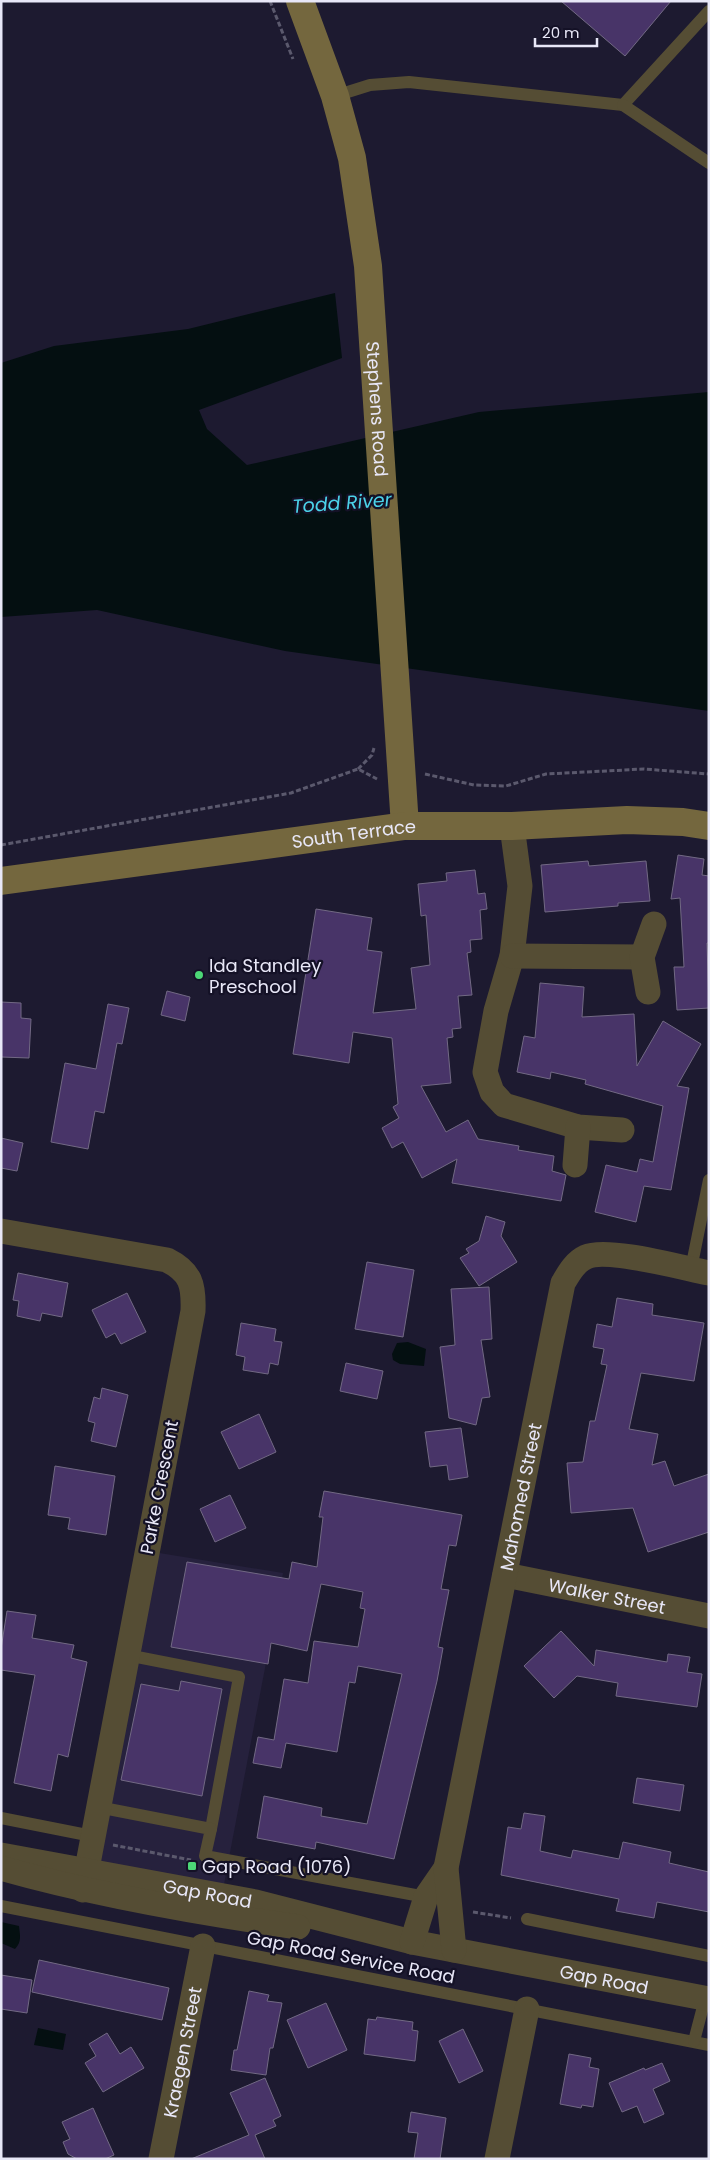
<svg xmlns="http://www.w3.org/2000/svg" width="710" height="2160" viewBox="0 0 710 2160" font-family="Poppins,sans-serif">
	<rect width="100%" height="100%" fill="#1d1a30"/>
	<!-- built -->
	<path fill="#26213d" d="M147,1551L283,1573L218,1916L83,1890Z"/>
	<!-- water -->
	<g fill="#040f11">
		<path d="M335,293L342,358L199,410L207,429L247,465L479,412L709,392V711L285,651L97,610L1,617V363L54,346L188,329Z"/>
		<path d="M408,1342L426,1349L424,1366L400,1364L393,1360L392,1354L397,1343Z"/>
		<path d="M1,1922L19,1926C20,1935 22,1942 15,1949L1,1943Z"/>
		<path d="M38,2028L66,2034L63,2050L34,2045Z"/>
	</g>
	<!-- building -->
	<g fill="#483468" stroke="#726984">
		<path d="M561,1H671L625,56Z"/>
		<path d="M678,855L704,859L702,875L709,876V943H707L709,1008L677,1010L674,967H684L680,898L671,899Z"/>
		<path d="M588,861L589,866L646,861L650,901L618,903V906L545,912L541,865Z"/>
		<path d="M475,870L478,894L485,893L487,909L480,910L482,939L470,940L471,952L467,953L472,995L458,996L461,1028L452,1029L453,1037L447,1038L451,1083L421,1086L446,1132L468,1120L478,1139L519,1146L518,1150L554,1156L552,1171L566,1175L561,1201L452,1183L457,1159L422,1178L403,1142L392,1148L382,1128L399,1118L393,1107L398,1104L392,1038L353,1032L349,1063L293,1054L316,909L372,918L367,950L382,952L373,1013L416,1009L411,968L430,965L426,915L421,916L418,884L447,881L446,873Z"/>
		<path d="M540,983L584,987L582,1017L634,1014L637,1066L663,1021L701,1044L677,1086L689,1088L671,1190L644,1186L636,1222L595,1212L606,1165L637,1172L640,1159L653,1162L663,1106L585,1084L586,1080L551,1072L550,1079L517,1072L524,1036L535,1038Z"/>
		<path d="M167,991L190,997L185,1021L161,1015Z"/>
		<path d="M1,1002L21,1003V1018L31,1019L29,1058L1,1057Z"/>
		<path d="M108,1004L129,1008L122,1044L117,1043L104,1113L95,1111L88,1149L51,1142L65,1063L96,1069Z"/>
		<path d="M1,1138L23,1143L17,1171L1,1168Z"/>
		<path d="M486,1216L505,1222L501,1236L517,1262L479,1286L460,1258L469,1253L466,1249L479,1241Z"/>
		<path d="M367,1262L414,1270L403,1337L355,1329Z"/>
		<path d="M18,1273L68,1283L62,1317L42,1313L40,1321L17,1316L19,1301L13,1300Z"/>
		<path d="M489,1287L492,1339L481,1340L490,1397L482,1398L476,1425L449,1418L440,1347L455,1345L451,1289Z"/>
		<path d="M127,1293L146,1332L121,1344L115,1333L106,1338L92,1310Z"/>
		<path d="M617,1298L653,1304L652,1315L704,1323L694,1381L641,1373L629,1429L658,1434L652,1465L665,1461L674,1486L709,1474V1532L648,1552L633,1508L571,1513L567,1463L583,1462L590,1421H595L607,1365L601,1364L604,1349L593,1347L597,1324L612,1327Z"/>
		<path d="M241,1323L276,1329L274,1341L282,1342L278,1365L270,1363L268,1374L243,1370L245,1357L236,1355Z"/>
		<path d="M346,1363L383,1371L377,1399L340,1391Z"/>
		<path d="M102,1388L128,1395L116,1447L91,1441L95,1423L88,1421L94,1397L100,1399Z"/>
		<path d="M259,1414L276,1452L239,1469L221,1432Z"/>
		<path d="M461,1428L468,1477L449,1480L447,1465L430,1467L425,1432Z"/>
		<path d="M55,1466L115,1476L106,1535L68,1529L70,1518L48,1515Z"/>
		<path d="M324,1491L462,1515L456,1546L449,1545L441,1589L449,1590L438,1647L443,1648L437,1681L394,1859L316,1842L315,1849L257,1838L264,1796L322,1808L321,1816L367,1824L402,1674L358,1666L355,1683L349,1682L337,1752L286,1743L281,1768L253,1763L258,1737L274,1740L284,1679L308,1683L314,1641L358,1647L365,1609L360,1608L363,1592L321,1584L307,1651L271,1643L268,1664L171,1647L187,1562L289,1579L292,1562L317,1567L323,1517H319Z"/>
		<path d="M230,1495L246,1528L215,1542L200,1509Z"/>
		<path d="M7,1611L36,1615L32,1638L74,1645L71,1658L87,1662L68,1757L58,1754L51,1791L14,1783L35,1675L1,1670V1649Z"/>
		<path d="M561,1631L594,1666L596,1650L667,1662L668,1654L690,1657L687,1672L702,1674L697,1707L616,1696L618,1683L577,1676L554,1698L524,1666Z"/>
		<path d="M181,1681L222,1689L202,1796L121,1780L141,1684L179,1691Z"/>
		<path d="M637,1778L684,1785L680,1811L633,1803Z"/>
		<path d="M524,1813L545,1816L540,1851L571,1858L573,1850L619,1859L623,1842L671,1852L669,1863L709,1872V1912L657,1902L654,1918L616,1911L619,1899L501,1875L508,1827L521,1829Z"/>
		<path d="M39,1960L169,1988L162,2020L32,1992Z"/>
		<path d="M1,1975L32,1980L27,2013L1,2009Z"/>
		<path d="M249,1991L269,1995L267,2001L282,2003L273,2048H270L266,2075L231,2070L234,2050H237Z"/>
		<path d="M326,2003L347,2050L308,2068L287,2020Z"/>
		<path d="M377,2017L413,2022L412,2030L418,2031L415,2061L364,2054L368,2019L376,2020Z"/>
		<path d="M463,2029L483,2071L459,2083L439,2041Z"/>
		<path d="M107,2033L120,2054L131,2047L144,2068L103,2092L85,2063L96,2056L89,2044Z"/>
		<path d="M569,2054L591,2058L589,2067L599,2069L593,2107L582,2105L581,2108L560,2104Z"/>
		<path d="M662,2063L670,2081L653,2089L664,2114L644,2123L637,2106L622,2112L609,2083L644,2068L645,2070Z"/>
		<path d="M265,2078L281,2116L273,2120L276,2126L255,2135L265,2159H191L249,2135L230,2093Z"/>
		<path d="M93,2108L114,2155L105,2159H77L68,2154L63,2142L70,2139L62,2122Z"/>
		<path d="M411,2112L446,2118L440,2159H414L418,2133L408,2132Z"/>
	</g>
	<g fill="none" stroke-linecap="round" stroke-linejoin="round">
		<!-- path -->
		<g stroke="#5b596d" stroke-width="3" stroke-dasharray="5 2.5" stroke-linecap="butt">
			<path d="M270,1L293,59"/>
			<path d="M358,769L372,755L374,748"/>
			<path d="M425,774L474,785L506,786L546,774L644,769L709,774"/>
			<path d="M1,845L291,793L358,769L377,779"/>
			<path d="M113,1845L191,1860"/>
			<path d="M473,1912L511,1918"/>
		</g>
		<!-- lane -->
		<g stroke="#554d34" stroke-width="12">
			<path d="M335,96L370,85L409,82L623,105L709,11"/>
			<path d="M623,105L709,163"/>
			<path d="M691,1269L709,1180"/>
			<path d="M127,1655L239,1677L211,1829"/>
			<path d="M98,1807L211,1829L205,1856L426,1897"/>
			<path d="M1,1818L92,1836"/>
			<path d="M1,1906L709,2045"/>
			<path d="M527,1919L709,1956"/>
			<path d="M694,2041L705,1999"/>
		</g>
		<!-- street -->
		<g stroke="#554d34" stroke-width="25">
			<path d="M512,826L520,886L512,956L496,1011L485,1072L492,1092L504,1105L578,1127L622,1130"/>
			<path d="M512,956L642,957"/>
			<path d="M648,992L642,957L654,924"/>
			<path d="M575,1165L578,1127"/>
			<path d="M1,1231L167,1260C191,1272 194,1285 193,1311L83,1890"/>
			<path id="s1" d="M505,1575L709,1616"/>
			<path id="s2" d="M1,1855L256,1902L412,1942L709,1999"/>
			<path d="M4,1869C100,1896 199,1913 298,1927"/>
			<path d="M412,1942L426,1897L446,1868"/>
			<path id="s3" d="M454,1950L446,1868L563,1283C569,1273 575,1262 586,1257C607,1247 683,1268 709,1273"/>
			<path id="s4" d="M161,2159L203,1946"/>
			<path d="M497,2159L527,2009"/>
		</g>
		<!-- secondary -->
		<g stroke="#74673e" stroke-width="28">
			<path id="s5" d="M300,1L335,96L352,158L368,266L405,826"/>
			<path id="s6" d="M1,881L405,826H512L627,820L683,822L709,826"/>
		</g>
	</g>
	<!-- markers -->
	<g fill="#4cd676" stroke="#141126" stroke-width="2">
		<circle cx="199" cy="975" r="5"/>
		<rect x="187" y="1861" width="10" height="10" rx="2.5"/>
	</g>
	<g text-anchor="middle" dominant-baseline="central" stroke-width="4.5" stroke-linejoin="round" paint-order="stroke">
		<!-- street labels -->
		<g font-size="18" fill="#e8e7f7" stroke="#141126">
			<text stroke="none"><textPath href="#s5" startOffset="418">Stephens Road</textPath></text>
			<text stroke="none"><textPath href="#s6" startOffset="356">South Terrace</textPath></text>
			<text transform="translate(159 1487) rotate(-79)">Parke Crescent</text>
			<text stroke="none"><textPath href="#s3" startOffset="461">Mahomed Street</textPath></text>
			<text stroke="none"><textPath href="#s1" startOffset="104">Walker Street</textPath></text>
			<text stroke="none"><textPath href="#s2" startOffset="210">Gap Road</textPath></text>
			<text transform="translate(351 1957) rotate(11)">Gap Road Service Road</text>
			<text stroke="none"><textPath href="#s2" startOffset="616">Gap Road</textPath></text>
			<text stroke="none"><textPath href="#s4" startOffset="109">Kraegen Street</textPath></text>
		</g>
		<!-- poi labels -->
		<g font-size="18" fill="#e8e7f7" stroke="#141126" text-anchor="start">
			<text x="209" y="965">Ida Standley<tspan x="209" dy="21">Preschool</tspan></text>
			<text x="202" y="1866">Gap Road (1076)</text>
		</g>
		<!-- water labels -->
		<g font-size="19" font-style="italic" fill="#4bd2e9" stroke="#141126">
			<text transform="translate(342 503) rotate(-4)">Todd River</text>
		</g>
	</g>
	<!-- border -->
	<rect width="710" height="2160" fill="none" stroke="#e8e7f7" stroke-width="5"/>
	<!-- scale -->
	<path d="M535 38v8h62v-8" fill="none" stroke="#e8e7f7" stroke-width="2.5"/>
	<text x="542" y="38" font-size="15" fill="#e8e7f7" stroke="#141126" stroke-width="4" paint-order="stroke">20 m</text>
</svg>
